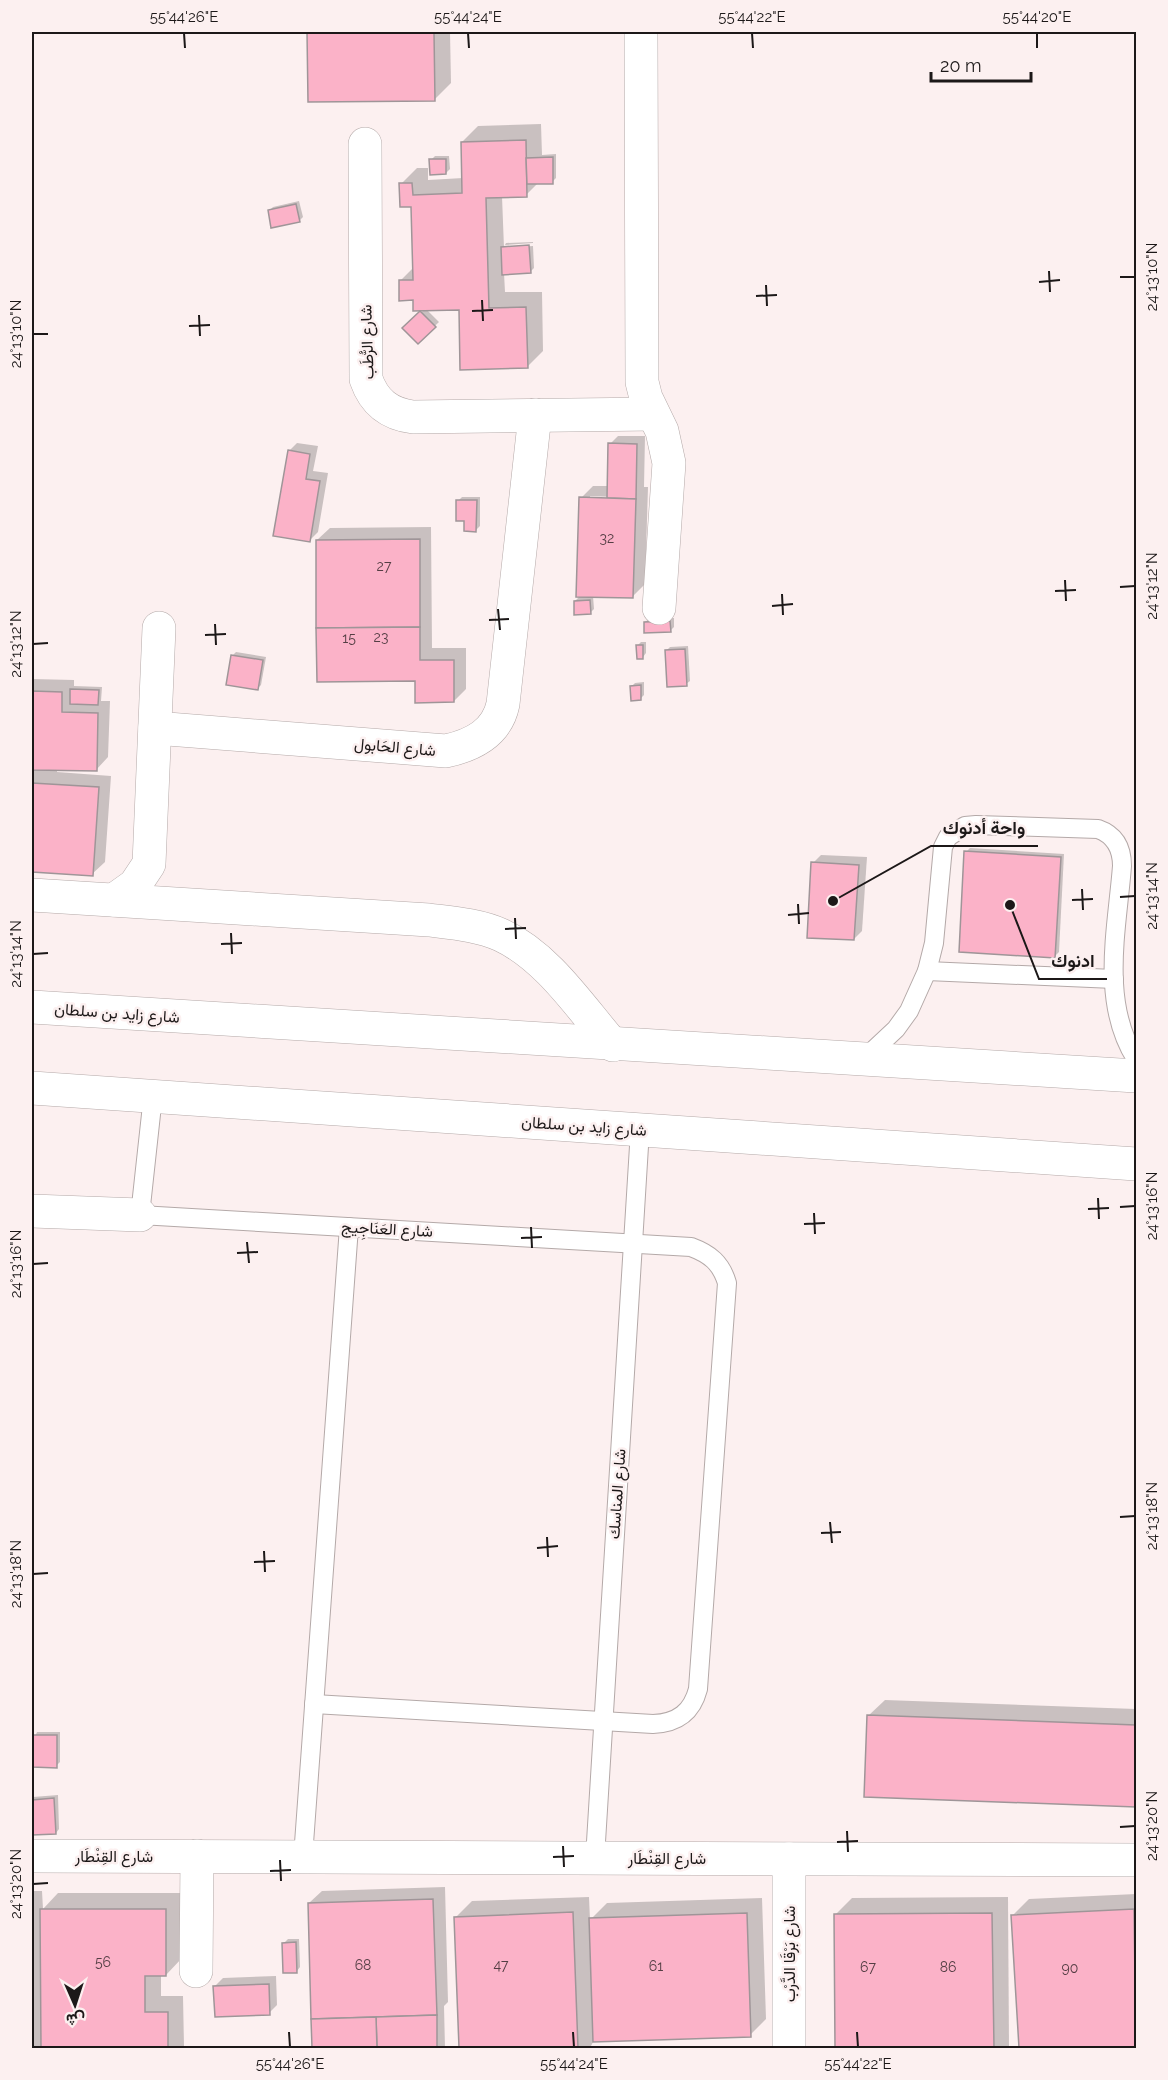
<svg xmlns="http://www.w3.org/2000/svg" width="1168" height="2080" viewBox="0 0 1168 2080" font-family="Raleway,Vazirmatn,sans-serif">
	<rect width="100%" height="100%" fill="#fcf0f0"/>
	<!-- shadow -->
	<g fill="#0003" fill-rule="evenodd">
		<path d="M308,32H450L451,83L434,100L309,101Z"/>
		<path d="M541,124L542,155L556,154V178L552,182H539L526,195L502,196L504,248L533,246L534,268L530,272L504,273L505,292H542L543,351L527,367L460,309H426L439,322L418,342L404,328L424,310L400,281L414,267L412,206L401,184L417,168H428V180L463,178L462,142L478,126Z"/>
		<path d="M435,156H449L450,169L446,173L431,160Z"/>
		<path d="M299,201L303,217L299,221L269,211L273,207Z"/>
		<path d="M533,242V243L505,245L506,243Z"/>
		<path d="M618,436H645L644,487H648L645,584L632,597L593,596L594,609L590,613L575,601L581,595V498L593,486H609L610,444ZM590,496L615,497V500L590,499Z"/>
		<path d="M297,443L318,446L313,471L328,473L318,532L310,540L289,451Z"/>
		<path d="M462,497H480V526L476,530L465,519L458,501Z"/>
		<path d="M431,527L432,648H466V689L454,701L317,540L330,528Z"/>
		<path d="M674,618V627L670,631L645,622L649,619Z"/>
		<path d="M641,642H646V653L643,657L637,646Z"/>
		<path d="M688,646L690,681L686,684L666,651L670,647Z"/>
		<path d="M236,652L266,657L261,685L257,689L232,656Z"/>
		<path d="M32,679L74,680V686L102,687L101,701H110L108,757L96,770L57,769V772L111,776L105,862L92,874L32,870Z"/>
		<path d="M644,682V695L641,698L631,687L635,683Z"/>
		<path d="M970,848L1064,854L1059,952L1055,956L966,852Z"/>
		<path d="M821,855L867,857L862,931L854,939L813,863Z"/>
		<path d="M885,1700L1136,1709V1806L865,1795L868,1716Z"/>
		<path d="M37,1732H60V1762L56,1766H33V1797L58,1795L59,1829L56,1833L32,1834V1744Z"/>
		<path d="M445,1887L448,2002L444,2006L445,2048H314L309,1903L322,1891Z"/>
		<path d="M32,1891H42L43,1909L58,1893H182V1958L166,1975H161V1996H183L184,2046L181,2048H43L42,2046L32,2048Z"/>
		<path d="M1136,1894V2048H1020L1012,1916L1029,1899Z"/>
		<path d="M589,1897L590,1920L607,1903L762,1898L766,2019L750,2035L594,2040L590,2048H460L455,1918L472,1901Z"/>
		<path d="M1008,1897L1009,2048H837L836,1914L852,1898Z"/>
		<path d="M288,1939H299L300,1967L297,1971L284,1943Z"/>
		<path d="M276,1976L277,2005L269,2013L215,1986L223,1978Z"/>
	</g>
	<!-- building -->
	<g fill="#fbb2c8" stroke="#9f9598" stroke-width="1.5">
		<path d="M307,32H434L435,101L308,102Z"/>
		<path d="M526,140L527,197L486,198L489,308L526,307L528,368L460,370L459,310L413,311V300L399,301V280H413L411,207H400L399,183H412L413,195L462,193L461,142Z"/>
		<path d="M553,157V184H527L526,158Z"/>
		<path d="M429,159H446V174L430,175Z"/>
		<path d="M296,204L300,222L271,228L268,210Z"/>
		<path d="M529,245L531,273L502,275L501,247Z"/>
		<path d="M420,311L436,327L418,344L402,328Z"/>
		<path d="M608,443L637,444L636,499L607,498Z"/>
		<path d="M288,450L310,454L306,479L320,481L310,542L273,536Z"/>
		<path d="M579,497L636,499L633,598L576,597Z"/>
		<path d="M456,500H477L476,532L464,531V521H456Z"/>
		<path d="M420,539V627L316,628V540Z"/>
		<path d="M590,600L591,614L574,615V601Z"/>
		<path d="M670,621L671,632L644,633V622Z"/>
		<path d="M420,627V660H454V702L415,703V681L317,682L316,628Z"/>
		<path d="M636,645H643V659H637Z"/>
		<path d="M685,649L687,686L667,687L665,650Z"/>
		<path d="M231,655L263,660L258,690L226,685Z"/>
		<path d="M641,685V700L631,701L630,686Z"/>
		<path d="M70,689L99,690L98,705L70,704Z"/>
		<path d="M32,691L62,692V712L98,713L97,771L32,770Z"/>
		<path d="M32,783L99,787L93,876L32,872Z"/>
		<path d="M964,851L1061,857L1055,958L959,952Z"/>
		<path d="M811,862L859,865L854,940L807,938Z"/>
		<path d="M867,1715L1136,1725V1807L864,1797Z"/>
		<path d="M32,1735H57V1768L32,1767Z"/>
		<path d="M54,1798L56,1834L32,1835V1800Z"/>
		<path d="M433,1899L437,2015L311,2019L308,1903Z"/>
		<path d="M40,1909H166V1976H145V2012H168V2048H41Z"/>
		<path d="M1134,1909L1136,2048H1019L1011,1915Z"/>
		<path d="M573,1912L578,2048H459L454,1917Z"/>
		<path d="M747,1913L751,2037L593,2042L589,1918Z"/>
		<path d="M992,1913L994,2048H835L834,1914Z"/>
		<path d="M296,1942L297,1973H283L282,1943Z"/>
		<path d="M269,1984L270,2015L215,2017L213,1986Z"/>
		<path d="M437,2015V2048H377L376,2017Z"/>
		<path d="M376,2017L377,2048H312L311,2019Z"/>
	</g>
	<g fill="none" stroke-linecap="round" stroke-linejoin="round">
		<defs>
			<g id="service">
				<path d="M927,971L1114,979"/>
				<path d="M865,1058L896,1029L909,1011L927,971L934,943L943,847L948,837L965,826L976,825L1098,829C1115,835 1122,848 1122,866C1117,930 1100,1002 1136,1059"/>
				<path d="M153,1096L140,1215L691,1247C710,1254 721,1263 727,1283L698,1689C692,1712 678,1723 653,1724L314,1704"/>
				<path d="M303,1857L349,1227"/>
				<path d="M595,1858L640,1130"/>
			</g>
			<g id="minor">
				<path d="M641,32L642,382L646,398L662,431L669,463L659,608"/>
				<path d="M365,144L366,379C374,402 389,414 413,417L653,414"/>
				<path d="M155,728L446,751C473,745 497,733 503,704L535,415"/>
				<path d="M32,895L429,920C453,923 479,925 501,935C548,957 580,1007 613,1045"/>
				<path d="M114,900L135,885L149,864L159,628"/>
				<path d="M32,1211L140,1215"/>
				<path d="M32,1856L1136,1860"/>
				<path d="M789,1859V2048"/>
				<path d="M196,1971L197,1856"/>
			</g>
			<g id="secondary">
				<path d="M32,1007L1136,1076"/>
				<path d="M32,1088L1136,1164"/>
			</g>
		</defs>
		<!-- service casing -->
		<use href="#service" stroke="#b4a9a8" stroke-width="20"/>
		<!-- minor casing -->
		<use href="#minor" stroke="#b4a9a8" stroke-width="34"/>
		<!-- secondary casing -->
		<use href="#secondary" stroke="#b4a9a8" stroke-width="34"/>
		<!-- service -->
		<use href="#service" stroke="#fff" stroke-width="18"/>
		<!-- minor -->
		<use href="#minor" stroke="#fff" stroke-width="33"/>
		<!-- secondary -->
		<use href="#secondary" stroke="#fff" stroke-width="33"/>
	</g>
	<!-- ticks -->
	<path fill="none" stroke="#1c1818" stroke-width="2" d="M184,33L185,48M468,33L469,48M752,33L753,48M1037,33V48M1049,271L1050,292M1120,277H1135M1039,282L1060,280M766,285L767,306M756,296L777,295M482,300L483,321M472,311L493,310M199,315L200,336M189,326L210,325M33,334H48M1065,580L1066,601M1120,587L1135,586M1055,591L1076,590M782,594L783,615M772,606L793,604M498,609L500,630M489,620L509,619M215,624L216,645M205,635L226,634M33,644L48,643M1082,889L1083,910M1120,897L1135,896M1072,900L1093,899M798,904L799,924M788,915L809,913M515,918L516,939M505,929L526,928M231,933L232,954M221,944L242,943M33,954L48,953M1098,1198L1099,1219M1120,1207L1135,1206M1088,1209L1109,1208M814,1213L815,1234M804,1224L825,1223M531,1227L532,1248M521,1238L542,1237M247,1242L249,1263M237,1253L258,1252M33,1264L48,1263M1120,1517L1135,1516M830,1522L832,1543M821,1533L841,1532M547,1537L548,1557M537,1548L558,1546M264,1551L265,1572M254,1562L275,1561M33,1574L48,1573M1120,1827L1135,1826M847,1831L848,1852M837,1842L858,1841M563,1846L564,1867M553,1857L574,1856M280,1860L281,1881M270,1871L291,1870M33,1884L48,1883M289,2032L290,2047M573,2032L574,2047M857,2032L858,2047"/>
	<g text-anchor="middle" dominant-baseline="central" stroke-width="5" stroke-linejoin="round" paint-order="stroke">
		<!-- number labels -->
		<g font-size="14" fill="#543e44">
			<text x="607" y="538">32</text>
			<text x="384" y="566">27</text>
			<text x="381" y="637">23</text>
			<text x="349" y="638">15</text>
			<text x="103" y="1962">56</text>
			<text x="363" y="1965">68</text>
			<text x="501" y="1965">47</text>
			<text x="656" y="1966">61</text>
			<text x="868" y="1967">67</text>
			<text x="948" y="1967">86</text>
			<text x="1070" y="1968">90</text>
		</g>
		<!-- street labels -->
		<g font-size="16" fill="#1c1818" stroke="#fcf0f0">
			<text transform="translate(367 342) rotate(-92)">شارع الرُّطَب</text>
			<text transform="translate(395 747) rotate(5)">شارع الحَابول</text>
			<text transform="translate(117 1013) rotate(4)">شارع زايد بن سلطان</text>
			<text transform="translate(584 1126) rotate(4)">شارع زايد بن سلطان</text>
			<text transform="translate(387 1229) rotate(3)">شارع العَنَاجِيج</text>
			<text transform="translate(617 1494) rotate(-86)">شارع المناسك</text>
			<text x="114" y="1856">شارع القِنْطَار</text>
			<text x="667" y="1858">شارع القِنْطَار</text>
			<text transform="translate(789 1954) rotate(-90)">شارع بَرْقَا الدَّرْب</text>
		</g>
	</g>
	<!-- callouts -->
	<path fill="none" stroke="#1c1818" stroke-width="2" d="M833 901L931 846H1038M1010 905L1039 979H1107"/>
	<g fill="#1c1818" stroke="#fcf0f0" stroke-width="2">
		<circle cx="833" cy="901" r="6"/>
		<circle cx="1010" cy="905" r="6"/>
	</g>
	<g font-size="18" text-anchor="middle" font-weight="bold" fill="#1c1818" stroke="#fcf0f0" stroke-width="5" stroke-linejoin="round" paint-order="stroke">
		<text x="984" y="834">واحة أدنوك</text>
		<text x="1073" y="967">ادنوك</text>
	</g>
	<!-- border -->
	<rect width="1168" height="2080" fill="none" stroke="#fcf0f0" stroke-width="66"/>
	<!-- north arrow -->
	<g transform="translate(75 2005) rotate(177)" stroke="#fcf0f0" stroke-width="4.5" paint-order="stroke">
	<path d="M0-4.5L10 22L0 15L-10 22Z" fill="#1c1818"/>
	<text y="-9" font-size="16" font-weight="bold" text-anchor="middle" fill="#1c1818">ش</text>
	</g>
	<!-- scale -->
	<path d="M931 72v9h100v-9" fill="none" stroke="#1c1818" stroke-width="3"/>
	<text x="940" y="72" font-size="18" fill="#1c1818" stroke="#fcf0f0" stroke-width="4.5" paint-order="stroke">20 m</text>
	<rect x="33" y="33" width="1102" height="2014" fill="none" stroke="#1c1818" stroke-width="2"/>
	<g font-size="15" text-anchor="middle" fill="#1c1818">
		<text x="184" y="22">55°44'26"E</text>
		<text x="468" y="22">55°44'24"E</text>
		<text x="752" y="22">55°44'22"E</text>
		<text x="1037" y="22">55°44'20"E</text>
		<text transform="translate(1152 277) rotate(-90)" y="5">24°13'10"N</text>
		<text transform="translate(16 334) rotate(-90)" y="5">24°13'10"N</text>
		<text transform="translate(1152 586) rotate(-90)" y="5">24°13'12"N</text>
		<text transform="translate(16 644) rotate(-90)" y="5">24°13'12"N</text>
		<text transform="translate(1152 896) rotate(-90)" y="5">24°13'14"N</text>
		<text transform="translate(16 954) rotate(-90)" y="5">24°13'14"N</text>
		<text transform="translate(1152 1206) rotate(-90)" y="5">24°13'16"N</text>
		<text transform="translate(16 1264) rotate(-90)" y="5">24°13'16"N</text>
		<text transform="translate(1152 1516) rotate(-90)" y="5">24°13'18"N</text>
		<text transform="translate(16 1574) rotate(-90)" y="5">24°13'18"N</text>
		<text transform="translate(1152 1826) rotate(-90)" y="5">24°13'20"N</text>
		<text transform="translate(16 1884) rotate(-90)" y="5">24°13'20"N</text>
		<text x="290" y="2069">55°44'26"E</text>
		<text x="574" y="2069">55°44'24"E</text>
		<text x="858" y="2069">55°44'22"E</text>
	</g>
</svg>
